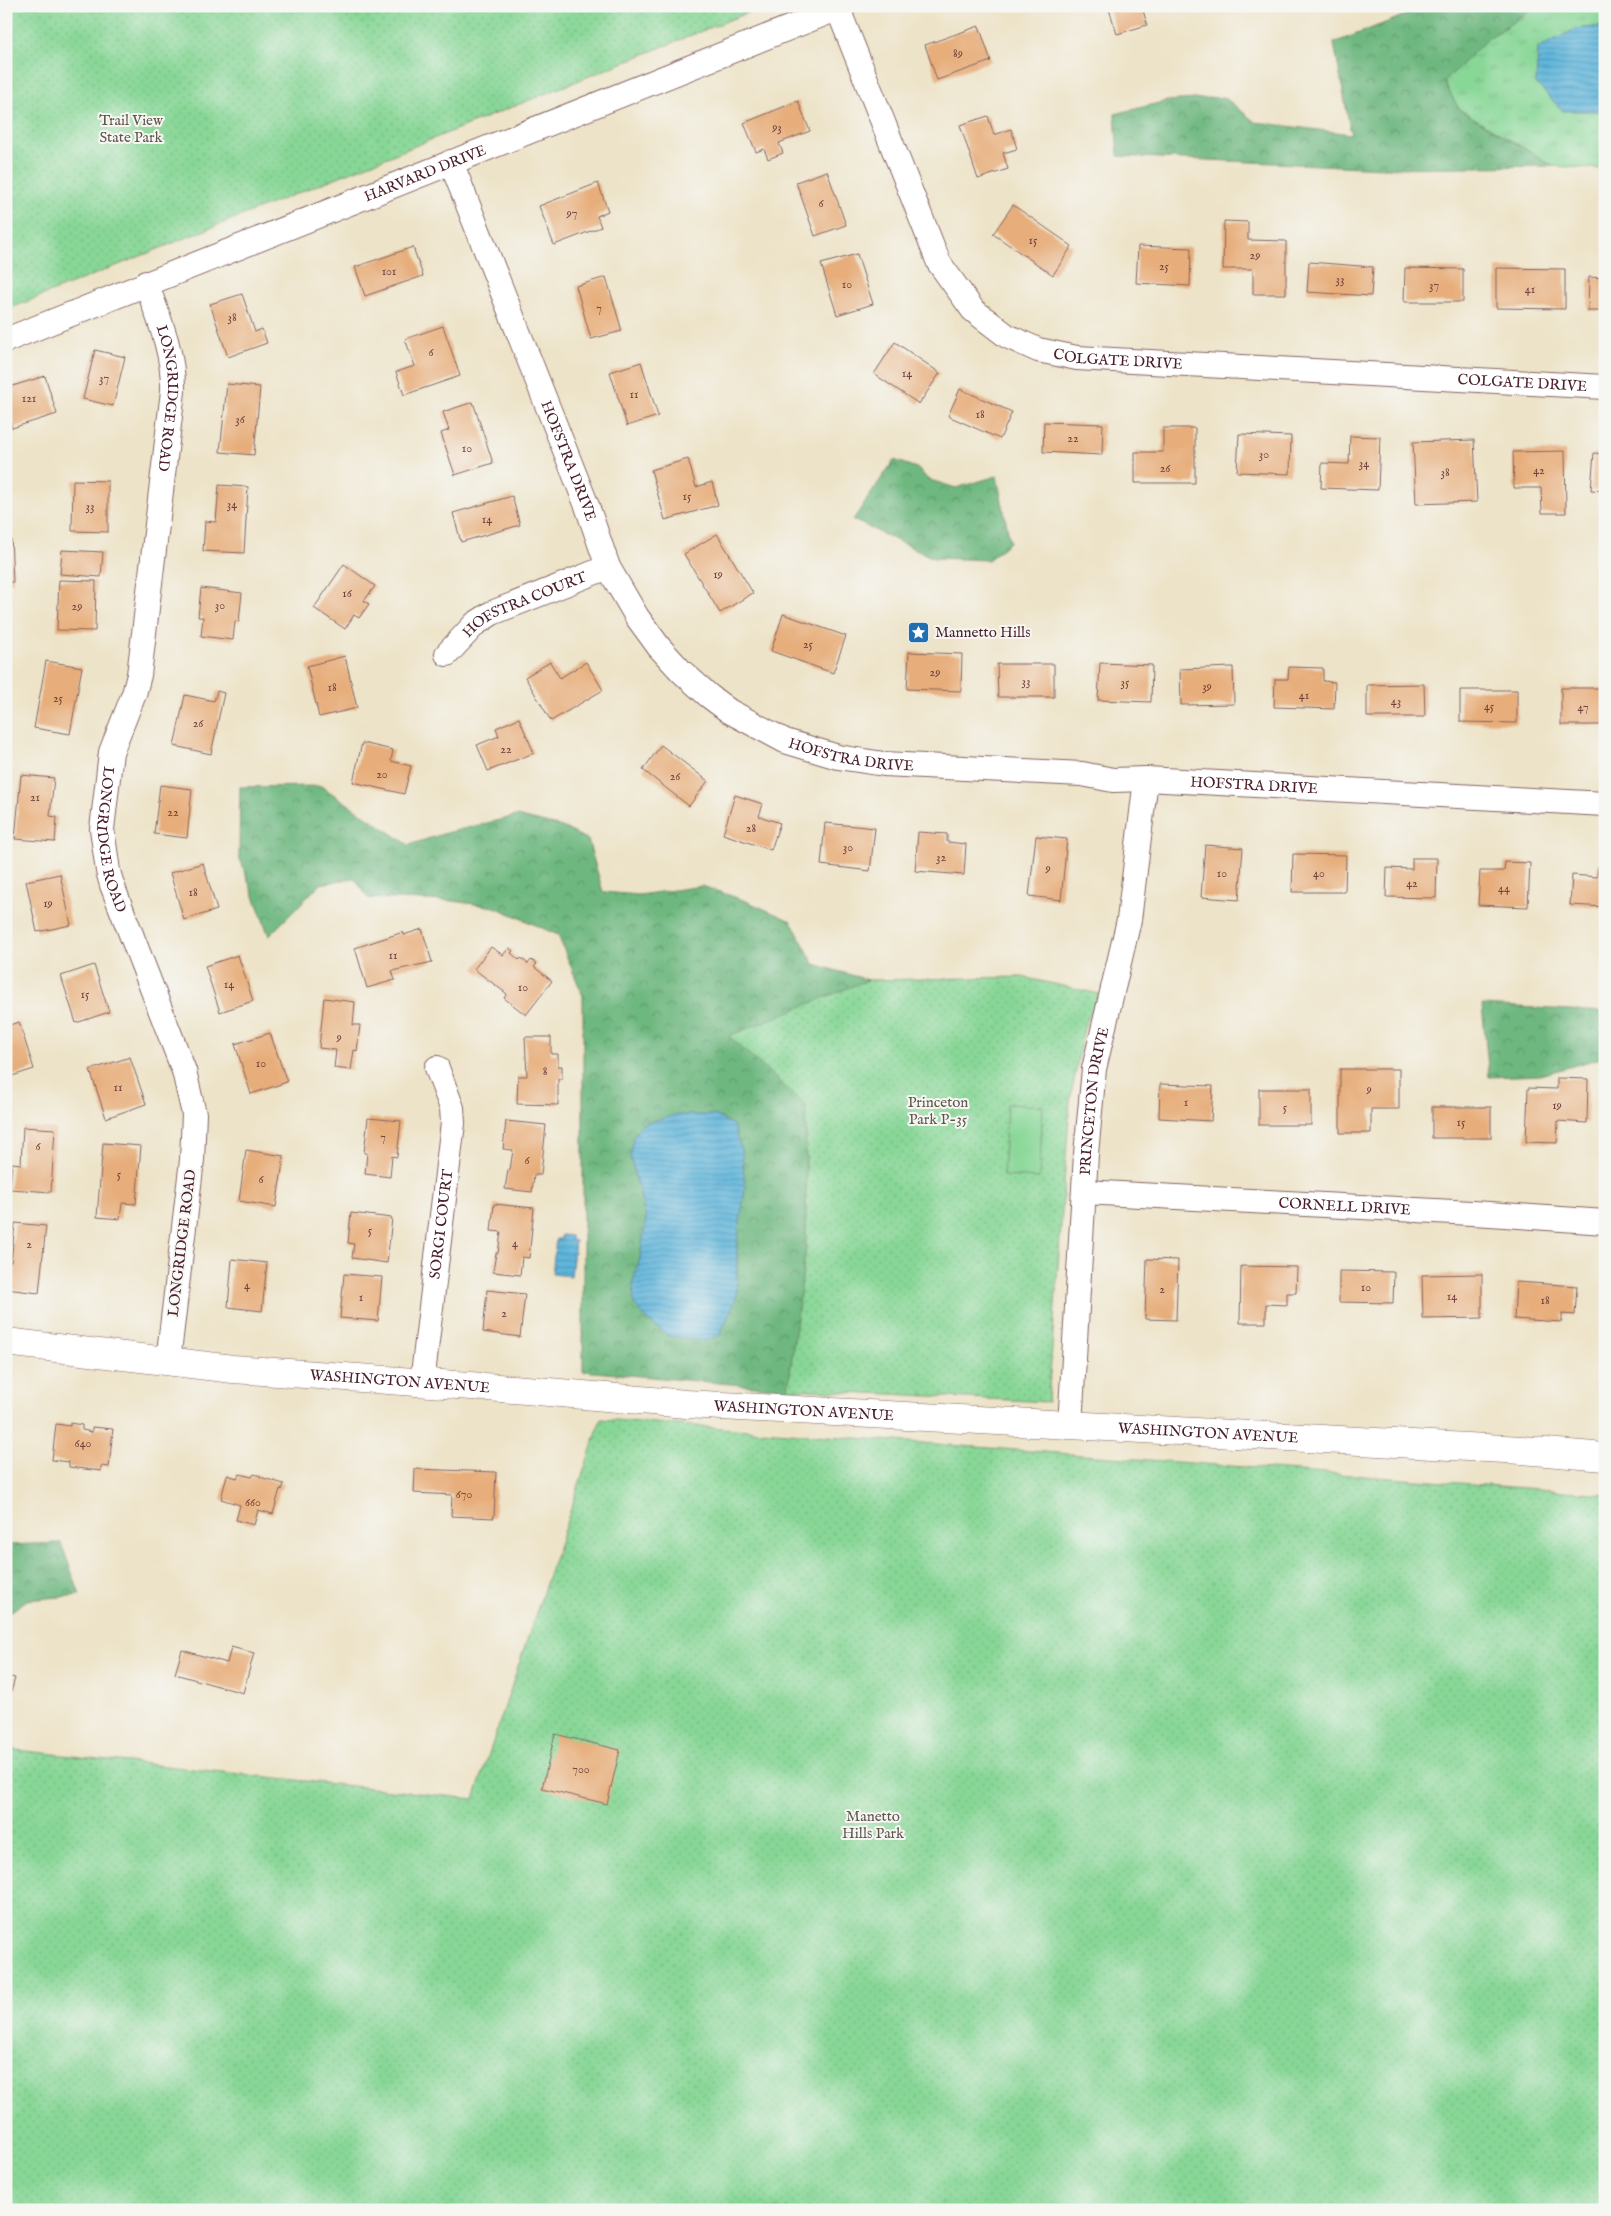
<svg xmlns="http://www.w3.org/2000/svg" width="1611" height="2216" viewBox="0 0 1611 2216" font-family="'IM FELL English',serif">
	<defs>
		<pattern id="grass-tufts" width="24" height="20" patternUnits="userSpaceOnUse" patternTransform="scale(1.25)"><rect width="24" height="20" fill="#88d797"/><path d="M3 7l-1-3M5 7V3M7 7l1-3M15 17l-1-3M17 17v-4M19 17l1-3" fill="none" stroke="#77b882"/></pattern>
		<pattern id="forest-crowns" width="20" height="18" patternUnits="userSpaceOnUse" patternTransform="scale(1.25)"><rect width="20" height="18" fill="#6eb880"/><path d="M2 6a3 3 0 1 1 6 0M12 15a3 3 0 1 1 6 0" fill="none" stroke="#5c9569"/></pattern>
		<pattern id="park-dots" width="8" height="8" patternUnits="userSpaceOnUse" patternTransform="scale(1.25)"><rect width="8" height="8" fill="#88d797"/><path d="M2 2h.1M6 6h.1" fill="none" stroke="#77b882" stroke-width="1.8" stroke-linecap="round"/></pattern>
		<pattern id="water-rules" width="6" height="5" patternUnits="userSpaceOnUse" patternTransform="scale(1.25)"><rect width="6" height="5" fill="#5fb6dc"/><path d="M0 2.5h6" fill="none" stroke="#5093b3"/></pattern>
	</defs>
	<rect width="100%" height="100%" fill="#f6f6f2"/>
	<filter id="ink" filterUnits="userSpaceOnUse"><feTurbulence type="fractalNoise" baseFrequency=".02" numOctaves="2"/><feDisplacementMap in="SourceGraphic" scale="10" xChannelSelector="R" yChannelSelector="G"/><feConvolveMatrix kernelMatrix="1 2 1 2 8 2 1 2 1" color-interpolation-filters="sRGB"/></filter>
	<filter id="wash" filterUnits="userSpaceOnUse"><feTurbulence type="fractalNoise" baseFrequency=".0096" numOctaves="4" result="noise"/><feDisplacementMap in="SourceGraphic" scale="20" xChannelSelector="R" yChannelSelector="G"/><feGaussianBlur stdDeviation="1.12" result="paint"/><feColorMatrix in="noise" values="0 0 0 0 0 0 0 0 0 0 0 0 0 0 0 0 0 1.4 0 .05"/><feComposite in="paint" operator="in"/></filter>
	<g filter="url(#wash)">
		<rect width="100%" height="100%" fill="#ede3c8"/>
		<!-- grass -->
		<path fill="url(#grass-tufts)" stroke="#697b61" d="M1429,6H1605V26L1576,29L1596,110L1605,111V169L1553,166L1352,134L1334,43Z"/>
		<!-- forest -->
		<g fill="url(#forest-crowns)" stroke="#5c6c56" fill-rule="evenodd">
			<path d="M1429,6H1537L1486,40L1444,82L1459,109L1553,166L1384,168L1118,156L1115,114L1167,101L1224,97L1255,122L1351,134L1334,43Z"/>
			<path d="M894,460L919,469L927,479L956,488L997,476L1010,542L988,560L934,558L853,520Z"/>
			<path d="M321,786L409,845L446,833L516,816L562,827L588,840L603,892L639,895L702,886L746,901L791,921L814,964L868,980L755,1037L806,1106V1247L788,1389L583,1371V996L558,935L495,907L453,901L368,898L355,878L320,884L269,936L239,856L240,787ZM630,1156L737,1243V1296L633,1283L640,1258L646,1217Z"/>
			<path d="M1482,1005L1605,1012V1057L1540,1075L1489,1077Z"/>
			<path d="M61,1543L80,1595L27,1600L6,1615V1545Z"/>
		</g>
		<!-- park -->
		<g fill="url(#park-dots)" stroke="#697b61">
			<path d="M6,6H764L6,310Z"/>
			<path d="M1022,977L1099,994L1084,1028L1070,1101L1048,1402L788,1389L806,1247V1106L729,1036L868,980Z"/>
			<path d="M601,1419L1605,1494V2210H6V1749L474,1799Z"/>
		</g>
		<!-- pitch -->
		<path fill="#88d797" stroke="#697b61" d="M1007,1104L1043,1106L1039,1178L1003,1176Z"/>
		<!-- water -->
		<g fill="url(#water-rules)" stroke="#546a84">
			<path d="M1605,26V111H1563L1536,83L1538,48L1576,29Z"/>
			<path d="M676,1115H715L733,1125L742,1153L745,1188L737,1243V1296L720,1335L705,1341L668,1336L648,1321L634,1304L633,1283L640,1258L646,1218L630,1156L633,1137L642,1124Z"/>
			<path d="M561,1235L571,1236V1240L575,1241L571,1276L552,1274L556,1239H561Z"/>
		</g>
		<g id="blocks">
			<!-- building -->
			<g fill="#e7ad7a">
				<path d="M1108,6H1142L1147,25L1117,34Z"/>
				<path d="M979,26L991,61L937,80L925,45Z"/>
				<path d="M798,101L810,131L779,143L783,153L768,159L764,149L756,152L744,123Z"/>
				<path d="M988,116L994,135L1011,129L1017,149L1003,153L1008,169L978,179L960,125Z"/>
				<path d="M827,171L846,225L815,236L796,182Z"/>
				<path d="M598,183L608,211L597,216L601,227L554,245L539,206Z"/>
				<path d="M1013,205L1072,246L1053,275L993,234Z"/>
				<path d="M1224,221L1248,222V240L1286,241V294H1253V269H1223Z"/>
				<path d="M1138,246L1191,248L1190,286L1136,283Z"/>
				<path d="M413,247L423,276L365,296L355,267Z"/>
				<path d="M857,254L873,304L837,315L821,264Z"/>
				<path d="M1309,262L1373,267L1371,296L1307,292Z"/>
				<path d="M1405,268L1463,269V302H1404Z"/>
				<path d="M1496,268L1565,269V309L1496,308Z"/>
				<path d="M606,277L622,331L591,339L576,286Z"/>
				<path d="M1589,277L1605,278V311H1588Z"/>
				<path d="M242,294L255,332L262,329L267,343L228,357L210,304Z"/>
				<path d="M443,326L460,376L404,395L396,372L415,366L405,339Z"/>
				<path d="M895,342L940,373L919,404L874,374Z"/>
				<path d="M95,350L125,357L113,406L83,399Z"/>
				<path d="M641,362L658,416L627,426L610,372Z"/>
				<path d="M45,376L57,414L12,428L6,408V388Z"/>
				<path d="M227,384L260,387L254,455L220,452Z"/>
				<path d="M960,389L1012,412L1000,439L948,416Z"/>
				<path d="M473,402L493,463L455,475L441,433L449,430L443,412Z"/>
				<path d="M1044,422L1103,424L1102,455L1043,452Z"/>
				<path d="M1163,428H1195V483H1135V452H1163Z"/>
				<path d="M1239,434L1291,436L1290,474L1237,472Z"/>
				<path d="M1350,436L1380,437L1378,490L1321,488L1322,463L1349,464Z"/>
				<path d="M1474,440L1477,502L1416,504L1413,442Z"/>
				<path d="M1565,451L1566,513H1542L1541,488H1514L1513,452Z"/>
				<path d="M1594,453L1605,454V491L1591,490Z"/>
				<path d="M688,459L696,487L712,482L718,505L665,520L651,470Z"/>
				<path d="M73,480L108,481V532L72,531Z"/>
				<path d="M219,485L248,487L244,553L203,551L205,521L216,522Z"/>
				<path d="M512,496L520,525L461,542L453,513Z"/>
				<path d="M6,513H10L13,582L6,583Z"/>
				<path d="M717,534L753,593L720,613L684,554Z"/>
				<path d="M62,550L103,552L101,577L60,574Z"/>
				<path d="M344,564L375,586L364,601L369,604L359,618L354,615L345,629L314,608Z"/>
				<path d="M59,580L96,581L95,631L57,630Z"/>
				<path d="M201,588L242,593L239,622L235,621L233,640L201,636L203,617H198Z"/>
				<path d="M783,614L846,636L833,673L771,651Z"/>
				<path d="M909,652L962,654L961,691L907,689Z"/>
				<path d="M345,656L357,708L319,717L307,666Z"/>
				<path d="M46,661L82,667L70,734L34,728Z"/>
				<path d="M550,662L560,678L586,662L603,690L551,721L525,677Z"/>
				<path d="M1100,663L1152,665L1151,702L1098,700Z"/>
				<path d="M997,664H1054V697H998Z"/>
				<path d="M1233,667L1234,704L1181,705L1180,669Z"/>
				<path d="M1289,667L1323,668V681L1335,682L1334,709L1274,707L1275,679H1288Z"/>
				<path d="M1424,684L1425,717H1367V685Z"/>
				<rect x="1561" y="688" width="44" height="37"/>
				<path d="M1460,690H1517V723L1460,722Z"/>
				<path d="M217,691L224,693L211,754L174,746L185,695L214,701Z"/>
				<path d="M519,718L534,753L488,771L477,745L499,736L496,728Z"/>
				<path d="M362,743L393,750L391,761L411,766L404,794L353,782Z"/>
				<path d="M661,745L708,781L689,806L643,770Z"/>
				<path d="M21,775L54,778L50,816L57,817L55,842L15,839Z"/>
				<path d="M160,785L192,789L187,838L154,834Z"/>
				<path d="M735,795L763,804L759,816L780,823L771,850L723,834Z"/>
				<path d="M825,823L875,828L870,871L821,865Z"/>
				<path d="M918,832L947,834V842L966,844L964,875L915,871Z"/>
				<path d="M1036,836L1067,839L1061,900L1029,896Z"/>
				<path d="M1205,845L1243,848L1239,900L1201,897Z"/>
				<path d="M1293,854L1346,855L1345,892H1292Z"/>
				<path d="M1412,858H1437L1436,898L1386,897L1387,868L1412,869Z"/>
				<path d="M1505,862L1530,863L1528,907L1478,905L1480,871H1504Z"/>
				<path d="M203,863L217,910L184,920L170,873Z"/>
				<path d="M1598,866L1605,867V907L1570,905L1572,875L1597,877Z"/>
				<path d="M60,874L71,925L37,932L26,881Z"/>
				<path d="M422,929L432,962L392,971L395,980L367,988L355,948L403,932L404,935Z"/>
				<path d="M491,947L503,955L509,948L513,951L511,953L519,960L521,958L528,964L531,960L537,964L534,967L552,981L526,1015L504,998L507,994L474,969Z"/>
				<path d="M238,955L253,1001L220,1012L205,966Z"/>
				<path d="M94,965L109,1012L76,1023L61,976Z"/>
				<path d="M324,998L355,1002L353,1025H360L357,1051L354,1050L351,1070L334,1068L336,1050L319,1048Z"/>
				<path d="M19,1022L34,1069L6,1078V1026Z"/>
				<path d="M270,1033L287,1082L251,1094L235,1044Z"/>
				<path d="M525,1037H551V1054H558V1066H562V1079H558V1105L517,1104L518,1076H527Z"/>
				<path d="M130,1057L146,1104L106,1118L90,1070Z"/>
				<path d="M1340,1069H1399V1109H1371V1133H1340Z"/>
				<path d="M1557,1078L1588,1079L1587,1123L1558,1121L1557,1143L1526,1142L1528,1088L1557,1089Z"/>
				<path d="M1160,1084L1213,1086L1211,1121L1159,1118Z"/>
				<rect x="1259" y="1089" width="52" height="36"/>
				<rect x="1432" y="1107" width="59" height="31"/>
				<path d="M368,1118L401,1121L397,1157L392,1156L390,1177L365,1174L367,1153H364Z"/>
				<path d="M506,1121L546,1125L541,1175H534L532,1192L505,1189L508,1170H510L513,1150L503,1149Z"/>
				<path d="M23,1127L55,1129L51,1192L10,1189L12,1163L21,1164Z"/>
				<path d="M103,1143L141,1146L136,1204L122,1203L120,1219L97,1217Z"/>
				<path d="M246,1150L284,1156L276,1207L239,1201Z"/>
				<path d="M494,1204L534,1208L529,1258L522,1257L520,1275L493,1272L496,1253H498L501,1232L491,1231Z"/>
				<path d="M351,1213L392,1218L387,1263L352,1258L354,1244L348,1243Z"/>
				<path d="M15,1223L46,1226L39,1293L6,1289V1261L11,1262Z"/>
				<path d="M232,1259L267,1263L262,1311L228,1307Z"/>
				<path d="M1147,1259L1178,1260L1176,1320L1145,1319Z"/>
				<path d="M1241,1266L1297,1267L1296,1293H1287V1305L1266,1304V1323H1240Z"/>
				<path d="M1339,1271L1394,1272L1393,1303L1339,1302Z"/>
				<path d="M344,1274L382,1277L378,1321L340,1318Z"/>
				<path d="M1482,1274V1318L1423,1319L1422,1275Z"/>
				<path d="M1516,1282L1577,1286L1575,1315L1562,1314V1322L1514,1319Z"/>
				<path d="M487,1290L525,1294L520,1337L483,1332Z"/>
				<path d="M70,1423L82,1425V1430L92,1432V1427L113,1429L109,1467L101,1466V1471L69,1467V1462L52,1460L56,1424L70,1426Z"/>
				<path d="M415,1469L496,1472L494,1518L451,1516L452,1495L414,1493Z"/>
				<path d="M239,1474L252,1477L254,1474L261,1476L260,1477L284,1484L282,1490L280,1489L273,1514L258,1510L254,1525L236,1520L240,1505L221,1499L227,1475L237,1478Z"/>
				<path d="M231,1647L254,1653L243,1693L175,1674L182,1650L227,1663Z"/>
				<path d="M6,1676L15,1678L7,1707H6Z"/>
				<path d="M555,1734L620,1750L607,1804L542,1788Z"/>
			</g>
		</g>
	</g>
	<g filter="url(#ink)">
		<use href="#blocks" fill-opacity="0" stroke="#836462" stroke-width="1"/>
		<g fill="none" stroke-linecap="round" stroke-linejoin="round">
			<defs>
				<g id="minor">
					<path id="s1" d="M838,9L939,263L973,310L1007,336L1038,350L1077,358L1605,387"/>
					<path id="s2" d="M451,162L587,506L608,567L637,617L659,647L681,671L709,696L729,711L785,741L838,757L884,764L1082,774L1113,780L1146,779L1605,804"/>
					<path id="s3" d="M146,283C159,319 174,353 173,391L139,675L134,694L111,752L102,829L108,871L112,885L184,1071L194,1114L192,1160L168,1361"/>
					<path id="s4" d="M6,340L844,6"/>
					<path id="s5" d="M447,654L475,624L492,613L608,567"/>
					<path id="s6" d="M1084,1192L1490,1214L1605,1222"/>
					<path id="s7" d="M422,1383L453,1123L452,1108L437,1068"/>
					<path id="s8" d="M1070,1426L1086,1154L1094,1069L1129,920L1146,779"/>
				</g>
				<g id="secondary">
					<path id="s9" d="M6,1342L233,1369L526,1390L686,1404L1522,1450L1605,1457"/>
				</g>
			</defs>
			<!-- minor casing -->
			<use href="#minor" stroke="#836462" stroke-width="26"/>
			<!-- secondary casing -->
			<use href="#secondary" stroke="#836462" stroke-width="29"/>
			<!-- minor -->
			<use href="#minor" stroke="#fff" stroke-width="24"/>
			<!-- secondary -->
			<use href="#secondary" stroke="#fff" stroke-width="28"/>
		</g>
	</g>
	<!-- icons -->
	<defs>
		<symbol id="sight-square" viewBox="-11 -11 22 22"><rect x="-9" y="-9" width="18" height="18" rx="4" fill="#1f6fb2" stroke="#f6f6f2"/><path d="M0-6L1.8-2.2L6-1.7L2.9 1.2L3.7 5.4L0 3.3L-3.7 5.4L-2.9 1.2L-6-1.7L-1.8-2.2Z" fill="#fff"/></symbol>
	</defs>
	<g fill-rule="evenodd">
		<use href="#sight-square" x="906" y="620" width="25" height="25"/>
	</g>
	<g text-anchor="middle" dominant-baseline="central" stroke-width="4" stroke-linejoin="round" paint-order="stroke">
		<!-- number labels -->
		<g font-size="12" fill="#71423f">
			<text x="958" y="53">89</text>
			<text x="777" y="127">93</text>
			<text x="821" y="203">6</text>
			<text x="572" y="213">97</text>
			<text x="1033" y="240">15</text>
			<text x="1255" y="255">29</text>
			<text x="1164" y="266">25</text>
			<text x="389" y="271">101</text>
			<text x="1340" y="279">33</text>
			<text x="847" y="284">10</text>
			<text x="1434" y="285">37</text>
			<text x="1530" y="289">41</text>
			<text x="599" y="308">7</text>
			<text x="232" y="317">38</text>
			<text x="431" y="352">6</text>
			<text x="907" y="373">14</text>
			<text x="104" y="378">37</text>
			<text x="634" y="394">11</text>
			<text x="29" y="398">121</text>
			<text x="980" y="414">18</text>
			<text x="240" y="419">36</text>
			<text x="1073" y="438">22</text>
			<text x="467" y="448">10</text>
			<text x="1264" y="454">30</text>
			<text x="1364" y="463">34</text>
			<text x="1165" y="468">26</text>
			<text x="1539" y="470">42</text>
			<text x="1445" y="472">38</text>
			<text x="687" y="496">15</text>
			<text x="232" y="504">34</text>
			<text x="90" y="506">33</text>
			<text x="487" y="519">14</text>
			<text x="718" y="574">19</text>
			<text x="347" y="593">16</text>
			<text x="220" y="605">30</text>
			<text x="77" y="606">29</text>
			<text x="808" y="644">25</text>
			<text x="935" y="672">29</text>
			<text x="1026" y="681">33</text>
			<text x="1125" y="682">35</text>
			<text x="1207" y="686">39</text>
			<text x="332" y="687">18</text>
			<text x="1304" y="695">41</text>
			<text x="58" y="698">25</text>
			<text x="1396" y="701">43</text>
			<text x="1489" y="706">45</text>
			<text x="1583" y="707">47</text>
			<text x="198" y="723">26</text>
			<text x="506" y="749">22</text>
			<text x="382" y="774">20</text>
			<text x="675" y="776">26</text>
			<text x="35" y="797">21</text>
			<text x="173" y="812">22</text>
			<text x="751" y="828">28</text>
			<text x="848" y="847">30</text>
			<text x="941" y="857">32</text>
			<text x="1048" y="868">9</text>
			<text x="1222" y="873">10</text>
			<text x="1319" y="873">40</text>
			<text x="1412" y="883">42</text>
			<text x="1504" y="888">44</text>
			<text x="193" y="892">18</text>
			<text x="48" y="903">19</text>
			<text x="393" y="955">11</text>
			<text x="229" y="984">14</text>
			<text x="523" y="987">10</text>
			<text x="85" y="994">15</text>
			<text x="339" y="1037">9</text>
			<text x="261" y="1063">10</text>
			<text x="545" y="1071">8</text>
			<text x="118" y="1087">11</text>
			<text x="1369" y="1089">9</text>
			<text x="1186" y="1102">1</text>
			<text x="1557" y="1105">19</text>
			<text x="1285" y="1107">5</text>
			<text x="1461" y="1122">15</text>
			<text x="383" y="1137">7</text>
			<text x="38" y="1146">6</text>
			<text x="527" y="1160">6</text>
			<text x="119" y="1174">5</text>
			<text x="261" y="1179">6</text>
			<text x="370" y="1230">5</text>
			<text x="515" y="1243">4</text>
			<text x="29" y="1244">2</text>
			<text x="247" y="1285">4</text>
			<text x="1366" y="1287">10</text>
			<text x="1162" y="1289">2</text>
			<text x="1452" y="1296">14</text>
			<text x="361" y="1297">1</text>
			<text x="1545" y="1300">18</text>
			<text x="504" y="1313">2</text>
			<text x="83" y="1443">640</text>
			<text x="464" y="1494">670</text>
			<text x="253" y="1502">660</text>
			<text x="581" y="1769">700</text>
		</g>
		<!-- park labels -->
		<g font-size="15" fill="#5d564b" stroke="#f6f6f2">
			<text x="131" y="120">Trail View<tspan x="131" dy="17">State Park</tspan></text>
			<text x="938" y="1102">Princeton<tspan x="938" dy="17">Park P-35</tspan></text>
			<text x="873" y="1816">Manetto<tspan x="873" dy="17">Hills Park</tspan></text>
		</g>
		<!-- street labels -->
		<g font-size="15" fill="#4a1f2b" stroke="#f6f6f2">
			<text stroke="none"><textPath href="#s4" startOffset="451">HARVARD DRIVE</textPath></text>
			<text stroke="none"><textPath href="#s1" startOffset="489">COLGATE DRIVE</textPath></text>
			<text stroke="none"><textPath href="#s1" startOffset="894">COLGATE DRIVE</textPath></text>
			<text stroke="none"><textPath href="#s3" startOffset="119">LONGRIDGE ROAD</textPath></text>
			<text stroke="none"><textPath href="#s2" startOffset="321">HOFSTRA DRIVE</textPath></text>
			<text stroke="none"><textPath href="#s5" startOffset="94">HOFSTRA COURT</textPath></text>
			<text stroke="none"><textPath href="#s2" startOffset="756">HOFSTRA DRIVE</textPath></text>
			<text stroke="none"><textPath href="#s2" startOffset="1161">HOFSTRA DRIVE</textPath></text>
			<text stroke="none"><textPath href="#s3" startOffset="569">LONGRIDGE ROAD</textPath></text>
			<text stroke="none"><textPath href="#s8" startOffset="326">PRINCETON DRIVE</textPath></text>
			<text stroke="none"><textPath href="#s6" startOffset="261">CORNELL DRIVE</textPath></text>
			<text stroke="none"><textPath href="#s7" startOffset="160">SORGI COURT</textPath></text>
			<text transform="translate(182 1243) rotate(-83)">LONGRIDGE ROAD</text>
			<text stroke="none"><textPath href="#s9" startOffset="396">WASHINGTON AVENUE</textPath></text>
			<text stroke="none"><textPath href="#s9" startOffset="801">WASHINGTON AVENUE</textPath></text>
			<text stroke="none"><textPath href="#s9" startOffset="1206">WASHINGTON AVENUE</textPath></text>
		</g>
		<!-- poi labels -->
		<g font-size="15" fill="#4a1f2b" stroke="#f6f6f2" text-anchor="start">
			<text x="935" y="632">Mannetto Hills</text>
		</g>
	</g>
	<!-- margin -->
	<rect width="1611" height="2216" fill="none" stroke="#f6f6f2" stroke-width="25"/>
</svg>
